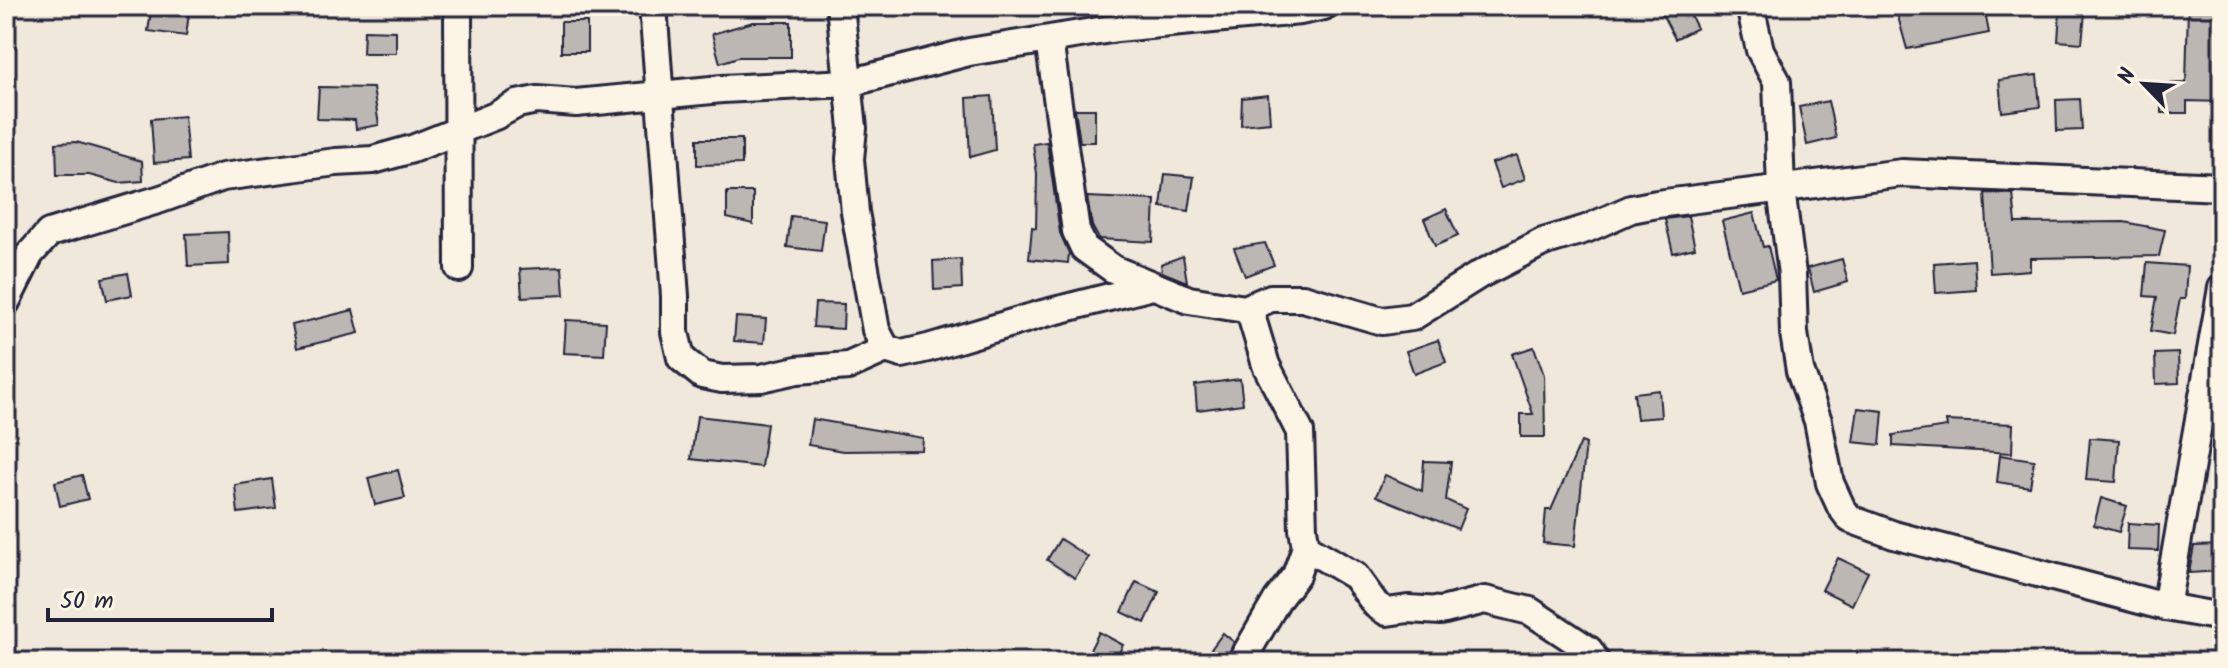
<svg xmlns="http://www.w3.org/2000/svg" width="2228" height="668" viewBox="0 0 2228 668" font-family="Kalam,sans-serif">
	<rect width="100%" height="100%" fill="#efe8db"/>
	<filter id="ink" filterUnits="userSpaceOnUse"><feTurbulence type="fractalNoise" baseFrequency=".0125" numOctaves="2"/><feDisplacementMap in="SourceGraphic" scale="16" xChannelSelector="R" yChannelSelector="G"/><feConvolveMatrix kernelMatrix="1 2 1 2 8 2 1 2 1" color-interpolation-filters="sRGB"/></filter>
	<g filter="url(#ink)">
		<!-- building -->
		<g fill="#bcb7b3" stroke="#22223b" stroke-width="2">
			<path d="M152,6H190L186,36L148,31Z"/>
			<path d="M1658,6H1686L1697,28L1675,39Z"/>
			<path d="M1895,6H1928L1930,16L1984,6L1989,33L1907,49Z"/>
			<path d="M2188,6H2222V102L2187,101V113H2161V84L2186,83Z"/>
			<path d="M2060,11L2085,13L2082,43L2058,41Z"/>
			<rect x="561" y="22" width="26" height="30"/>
			<path d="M753,22H791V57H738L720,63L712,34Z"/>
			<path d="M364,30L396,31V53H363Z"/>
			<path d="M2037,75L2040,107L2002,112L1999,80Z"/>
			<path d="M319,87L373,88L379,125L356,129L355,120L317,119Z"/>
			<path d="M1268,95L1270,122L1241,125L1242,98Z"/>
			<path d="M992,96L995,150L970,157L967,98Z"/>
			<path d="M2080,99L2082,130L2057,131L2056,100Z"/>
			<path d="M1828,101L1836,138L1807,145L1799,107Z"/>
			<path d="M1075,109H1095V142H1080Z"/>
			<path d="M184,116L188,160L154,163L151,119Z"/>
			<path d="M697,139H742V164L697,165Z"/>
			<path d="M76,142L142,161L143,181L119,183L89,175H57L56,143Z"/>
			<path d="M1047,142L1060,233L1069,253L1068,263L1029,259L1032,227L1036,228L1037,174L1033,144Z"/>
			<path d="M1517,155L1525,179L1501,188L1492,163Z"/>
			<path d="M1165,174L1194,177L1189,211L1161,207Z"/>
			<path d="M727,192H753V224L727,218Z"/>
			<path d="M1985,193L2013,194L2016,223L2124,222L2165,230L2159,256L2030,258V270L1990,273Z"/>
			<path d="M1087,197L1155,200L1153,242L1099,239L1092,226Z"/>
			<path d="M1446,209L1458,236L1435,246L1424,219Z"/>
			<path d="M1754,213L1763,247L1768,246L1776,280L1739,289L1722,221Z"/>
			<path d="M791,216L825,220L821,251L787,247Z"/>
			<path d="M1688,216L1695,248L1673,253L1665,219Z"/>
			<path d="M228,232L229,264L188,266L186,234Z"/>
			<path d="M1265,243L1274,265L1245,276L1234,248Z"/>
			<path d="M1183,256L1187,282L1162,272L1161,264Z"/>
			<path d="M961,259L962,288L934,290L933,261Z"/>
			<path d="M1842,259L1848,282L1814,292L1808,268Z"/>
			<path d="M1974,260L1976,290L1936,293L1934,263Z"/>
			<path d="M2147,263L2187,266L2185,299H2180L2173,335L2151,331L2157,297L2144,296Z"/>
			<path d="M562,267L564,295L522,297L520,269Z"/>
			<path d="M128,273L132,295L107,300L102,278Z"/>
			<path d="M815,303L844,304L843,329L813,327Z"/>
			<path d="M353,310L359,333L297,348L292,325Z"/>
			<path d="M736,317L766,319L764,343L734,341Z"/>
			<path d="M566,320L606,322L604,355L564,353Z"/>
			<path d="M1438,340L1446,362L1414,374L1406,351Z"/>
			<path d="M1534,347L1544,375L1545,437H1521V414H1533L1512,354Z"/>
			<path d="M2178,353L2179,383L2156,384L2155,354Z"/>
			<path d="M1240,379L1243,404L1197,410L1195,385Z"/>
			<path d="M1659,390L1661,417L1637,419L1634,393Z"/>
			<path d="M1858,408L1883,411L1880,445L1853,442Z"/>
			<path d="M697,416L767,424L761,467L691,459Z"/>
			<path d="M812,419L923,438L922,450L843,451L808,445Z"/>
			<path d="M1946,421L2013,424L2012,453L1893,446V435L1947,427Z"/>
			<path d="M2090,438L2119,440L2116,482L2086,480Z"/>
			<path d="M1581,442L1586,444L1575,546L1543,543L1546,510H1551Z"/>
			<path d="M2000,455L2034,460L2030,487L1997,482Z"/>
			<path d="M1424,461L1451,462L1446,500L1466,509L1458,529L1376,496L1385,475L1422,491Z"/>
			<path d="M398,470L405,498L375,505L368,478Z"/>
			<path d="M82,475L88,499L60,506L55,482Z"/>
			<path d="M272,479L276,508L238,513L235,485Z"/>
			<path d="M2101,498L2127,506L2119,532L2094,525Z"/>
			<path d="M2128,523L2159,525L2158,551L2127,550Z"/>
			<path d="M1060,539L1088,557L1075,578L1047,560Z"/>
			<path d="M2222,545V571L2189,573L2194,546Z"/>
			<path d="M1838,558L1868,572L1852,605L1822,590Z"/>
			<path d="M1136,582L1159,592L1145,623L1122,612Z"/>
			<path d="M1099,632L1123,645L1114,662H1084Z"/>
			<path d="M1223,633L1234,642L1225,662L1209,652Z"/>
		</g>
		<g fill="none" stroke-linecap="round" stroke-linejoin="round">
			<defs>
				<g id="minor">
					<path d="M458,6L459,268"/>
					<path d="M653,6L675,296V332L681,358L702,375L722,379L761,378L797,370L848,366L886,349L902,354L928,348L1042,314L1153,286"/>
					<path d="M840,6L853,128L850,159L855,212L876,330L886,349"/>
					<path d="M1750,6L1760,50L1777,82L1781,189L1792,274L1794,333L1800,371L1818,421L1830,483L1841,507L1850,519L1894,535L2166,607L2222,617"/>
					<path d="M1049,40L1076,231L1084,248L1113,269L1189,300L1245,309L1271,298H1303L1382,321L1412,317L1479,275L1543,242L1586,229L1631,209L1657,204L1902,173L2222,187"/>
					<path d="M6,302L30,254L49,233L161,199L223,177L336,162L373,160L412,149L495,116L517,104L537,100L576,103L722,89L849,83L969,52L1117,28L1300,11L1324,6"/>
					<path d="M1306,547L1355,576L1376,605L1387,612L1408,609L1441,611L1485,600L1530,611L1589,650L1596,662"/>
					<path d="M2166,607L2222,288"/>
					<path d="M1241,662L1277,600L1296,575L1306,547L1303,529L1300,432L1266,365L1251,315L1245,309"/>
				</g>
			</defs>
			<!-- minor casing -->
			<use href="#minor" stroke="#22223b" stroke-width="32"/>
			<!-- minor -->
			<use href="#minor" stroke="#fcf5e5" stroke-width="26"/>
		</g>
	</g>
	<!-- margin -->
	<rect width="2228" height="668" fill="none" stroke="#fcf5e5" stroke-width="32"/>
	<rect x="16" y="16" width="2196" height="636" fill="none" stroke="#22223b" stroke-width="3" filter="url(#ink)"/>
	<!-- north arrow -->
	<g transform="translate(2144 84) rotate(295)" stroke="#fcf5e5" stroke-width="6" paint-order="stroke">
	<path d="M0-6L14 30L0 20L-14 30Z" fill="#22223b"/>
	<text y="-12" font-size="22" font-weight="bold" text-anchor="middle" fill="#22223b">N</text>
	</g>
	<!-- scale -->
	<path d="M48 608v12h224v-12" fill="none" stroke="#22223b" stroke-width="4"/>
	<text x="60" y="608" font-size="24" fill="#22223b" stroke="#fcf5e5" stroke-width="6" paint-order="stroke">50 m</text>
</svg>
